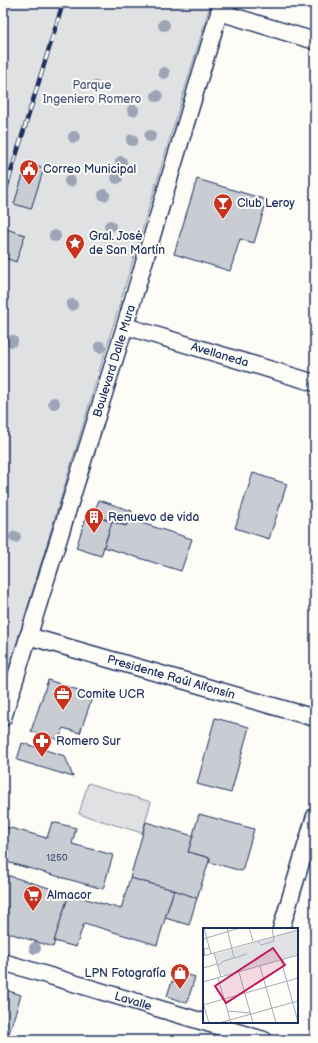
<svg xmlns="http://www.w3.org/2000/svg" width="318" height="1043" viewBox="0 0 318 1043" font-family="'Balsamiq Sans',sans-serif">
	<rect width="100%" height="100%" fill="#fdfcf7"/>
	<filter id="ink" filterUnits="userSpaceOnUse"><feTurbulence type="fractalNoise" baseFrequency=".025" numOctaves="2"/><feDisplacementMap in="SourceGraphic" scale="8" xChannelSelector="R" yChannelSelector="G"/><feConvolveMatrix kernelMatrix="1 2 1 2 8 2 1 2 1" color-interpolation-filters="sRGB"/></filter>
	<g filter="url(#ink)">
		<!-- green -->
		<g fill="#e0e1e3" stroke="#7e88a0">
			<path d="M3,3H211L3,689Z"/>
			<path d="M88,783L151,802L142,833L79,814Z"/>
		</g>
		<!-- building -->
		<g fill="#c9ccd3" stroke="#1b2f5e">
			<path d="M27,162L44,168L31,209L14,204Z"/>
			<path d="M197,179L267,200L254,243L240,239L230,271L174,254Z"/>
			<path d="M6,229L25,235L16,262L3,257V238Z"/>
			<path d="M253,473L287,484L269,539L235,528Z"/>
			<path d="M99,500L132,511L126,526L93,515Z"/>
			<path d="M87,514L112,522L101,556L76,548Z"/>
			<path d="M129,519L192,539L181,571L104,547L112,522L126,526Z"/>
			<path d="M48,680L93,695L80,733L63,728L59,740L31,731Z"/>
			<path d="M215,718L249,727L231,793L197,784Z"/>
			<path d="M22,743L65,756L73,777L17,760Z"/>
			<path d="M199,814L254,829L242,871L209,862L210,858L188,852Z"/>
			<path d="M52,822L76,828L72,844L113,855L103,889L3,861V841L7,827L47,838Z"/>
			<path d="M146,822L193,836L188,852L210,858L197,898L130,878Z"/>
			<path d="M3,874L69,894L53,947L3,931Z"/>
			<path d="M130,878L174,890L157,945L84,923L76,947L54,941L69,894L121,909Z"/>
			<path d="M174,890L197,898L189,925L165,918Z"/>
			<path d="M185,974L195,977L187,1003L167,996L172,981L182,984Z"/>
			<path d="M3,989L21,995L7,1040H3Z"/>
		</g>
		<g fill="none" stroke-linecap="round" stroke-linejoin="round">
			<defs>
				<g id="minor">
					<path d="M219,12L315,41"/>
					<path id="s1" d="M125,326L315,383"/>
					<path id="s2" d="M28,636L315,718"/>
					<path id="s3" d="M3,718L125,326L222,3"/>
					<path d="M281,929L315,816"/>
					<path id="s4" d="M3,962L264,1040"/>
				</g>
			</defs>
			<!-- minor casing -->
			<use href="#minor" stroke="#1b2f5e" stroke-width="19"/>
			<!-- minor -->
			<use href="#minor" stroke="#fdfcf7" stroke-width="16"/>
			<defs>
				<path id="rail" d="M3,198L63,3"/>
			</defs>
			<!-- rail casing -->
			<use href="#rail" stroke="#1b2f5e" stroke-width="4.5"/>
			<!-- rail -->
			<use href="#rail" stroke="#fdfcf7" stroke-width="3" stroke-dasharray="9" stroke-linecap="butt"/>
		</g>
		<!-- trees -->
		<g fill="#9ca4b5">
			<circle cx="164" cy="25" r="6"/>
			<circle cx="164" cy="73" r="6"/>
			<circle cx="96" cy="87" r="6"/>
			<circle cx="157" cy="96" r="6"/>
			<circle cx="133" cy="110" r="6"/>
			<circle cx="150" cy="136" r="6"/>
			<circle cx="74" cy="137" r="6"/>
			<circle cx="132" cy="140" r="6"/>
			<circle cx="121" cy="162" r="6"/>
			<circle cx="117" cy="178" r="6"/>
			<circle cx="70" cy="181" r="6"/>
			<circle cx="104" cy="195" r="6"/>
			<circle cx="110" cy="226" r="6"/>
			<circle cx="55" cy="236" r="6"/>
			<circle cx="72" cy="305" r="6"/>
			<circle cx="12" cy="341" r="6"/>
			<circle cx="100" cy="347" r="6"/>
			<circle cx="54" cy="403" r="6"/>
			<circle cx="15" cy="537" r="6"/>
			<circle cx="35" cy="948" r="6"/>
		</g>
	</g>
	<!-- icons -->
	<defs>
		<symbol id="civic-pin" viewBox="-11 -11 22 30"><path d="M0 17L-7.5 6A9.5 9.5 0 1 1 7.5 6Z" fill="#c8321e" stroke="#fdfcf7"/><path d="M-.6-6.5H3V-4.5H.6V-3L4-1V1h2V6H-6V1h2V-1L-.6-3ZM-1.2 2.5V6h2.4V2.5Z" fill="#fff"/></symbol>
		<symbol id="bar-pin" viewBox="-11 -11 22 30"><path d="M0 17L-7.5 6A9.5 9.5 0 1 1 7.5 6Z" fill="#c8321e" stroke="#fdfcf7"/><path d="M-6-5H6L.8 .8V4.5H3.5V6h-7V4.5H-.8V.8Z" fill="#fff"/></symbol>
		<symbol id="sight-pin" viewBox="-11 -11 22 30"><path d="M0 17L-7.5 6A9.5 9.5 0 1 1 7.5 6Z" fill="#c8321e" stroke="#fdfcf7"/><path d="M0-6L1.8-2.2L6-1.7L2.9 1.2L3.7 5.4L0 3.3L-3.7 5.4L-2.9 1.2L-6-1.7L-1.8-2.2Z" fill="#fff"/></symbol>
		<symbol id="building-pin" viewBox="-11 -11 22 30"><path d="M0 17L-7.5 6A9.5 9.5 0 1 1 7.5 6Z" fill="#c8321e" stroke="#fdfcf7"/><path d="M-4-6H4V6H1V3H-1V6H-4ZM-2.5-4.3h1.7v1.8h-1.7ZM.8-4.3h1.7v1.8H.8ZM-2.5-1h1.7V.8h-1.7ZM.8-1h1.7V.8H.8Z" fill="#fff"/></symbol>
		<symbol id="office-pin" viewBox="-11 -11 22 30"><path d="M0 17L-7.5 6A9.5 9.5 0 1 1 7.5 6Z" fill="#c8321e" stroke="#fdfcf7"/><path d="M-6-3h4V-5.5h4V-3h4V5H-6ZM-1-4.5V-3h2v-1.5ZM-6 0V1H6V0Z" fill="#fff"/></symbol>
		<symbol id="pharmacy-pin" viewBox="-11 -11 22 30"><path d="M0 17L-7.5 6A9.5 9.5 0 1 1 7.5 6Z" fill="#c8321e" stroke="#fdfcf7"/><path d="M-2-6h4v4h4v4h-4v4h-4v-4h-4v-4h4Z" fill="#fff"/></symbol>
		<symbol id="supermarket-pin" viewBox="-11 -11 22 30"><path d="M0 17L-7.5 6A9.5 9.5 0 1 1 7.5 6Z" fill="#c8321e" stroke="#fdfcf7"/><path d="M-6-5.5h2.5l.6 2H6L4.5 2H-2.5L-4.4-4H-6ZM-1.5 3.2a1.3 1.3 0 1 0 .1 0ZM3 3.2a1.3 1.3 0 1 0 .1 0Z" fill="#fff"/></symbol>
		<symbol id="shop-pin" viewBox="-11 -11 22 30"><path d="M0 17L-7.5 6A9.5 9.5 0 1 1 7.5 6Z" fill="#c8321e" stroke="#fdfcf7"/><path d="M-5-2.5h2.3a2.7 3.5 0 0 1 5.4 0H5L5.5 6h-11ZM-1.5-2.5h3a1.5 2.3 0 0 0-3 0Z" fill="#fff"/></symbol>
	</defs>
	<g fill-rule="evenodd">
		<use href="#civic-pin" x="18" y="158" width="22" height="30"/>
		<use href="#bar-pin" x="212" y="192" width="22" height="30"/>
		<use href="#sight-pin" x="64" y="232" width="22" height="30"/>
		<use href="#building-pin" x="83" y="506" width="22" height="30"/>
		<use href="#office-pin" x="52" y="683" width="22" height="30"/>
		<use href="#pharmacy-pin" x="31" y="730" width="22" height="30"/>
		<use href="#supermarket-pin" x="22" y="884" width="22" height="30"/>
		<use href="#shop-pin" x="169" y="962" width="22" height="30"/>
	</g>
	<g text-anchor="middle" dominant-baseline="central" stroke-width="4" stroke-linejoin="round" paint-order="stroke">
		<!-- number labels -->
		<g font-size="10" fill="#46567b">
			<text x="57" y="858">1250</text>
		</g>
		<!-- park labels -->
		<g font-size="12" fill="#4c5c7f" stroke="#fdfcf7">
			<text x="92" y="85">Parque<tspan x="92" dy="14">Ingeniero Romero</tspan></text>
		</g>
		<!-- poi labels -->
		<g font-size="12" fill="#1b2f5e" stroke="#fdfcf7" text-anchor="start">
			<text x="43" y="169">Correo Municipal</text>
			<text x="237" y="203">Club Leroy</text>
			<text x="89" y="236">Gral. José<tspan x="89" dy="14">de San Martín</tspan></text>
			<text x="108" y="517">Renuevo de vida</text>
			<text x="77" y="694">Comite UCR</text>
			<text x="56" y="741">Romero Sur</text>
			<text x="47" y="895">Almacor</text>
			<text x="166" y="973" text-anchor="end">LPN Fotografía</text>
		</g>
		<!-- street labels -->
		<g font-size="12" fill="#1b2f5e" stroke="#fdfcf7">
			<text stroke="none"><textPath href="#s1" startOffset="99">Avellaneda</textPath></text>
			<text stroke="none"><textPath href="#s3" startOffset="374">Boulevard Dalle Mura</textPath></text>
			<text stroke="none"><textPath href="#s2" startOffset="149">Presidente Raúl Alfonsín</textPath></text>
			<text stroke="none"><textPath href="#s4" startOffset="136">Lavalle</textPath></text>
		</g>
	</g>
	<!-- overview -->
	<g transform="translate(203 928)">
		<rect width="95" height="95" fill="#fdfcf7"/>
		<path d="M95,2V27L22,48L17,45L12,26Z" fill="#e0e1e3"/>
		<path fill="none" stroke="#a3aaba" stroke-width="1" d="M1,0L8,26M24,0L31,30M46,0L50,13M0,11L37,0M54,13L58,17L71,13L69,0M11,25L18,49M0,28L95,2M2,28L1,21L6,20M78,32L95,94M14,38L21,33L44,26M57,38L73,95M0,40L14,36M36,44L50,95M15,50L28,95M0,54L95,27M0,75L6,95M0,77L95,50M25,83L48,85M16,95L95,73"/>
		<path fill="#c2185b" fill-opacity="0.15" stroke="#c2185b" stroke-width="2" d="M70,20L82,37L23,75L12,58Z"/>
		<rect width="95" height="95" fill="none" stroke="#1b2f5e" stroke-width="2"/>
	</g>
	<!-- margin -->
	<rect width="318" height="1043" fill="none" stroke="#fdfcf7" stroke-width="16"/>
	<rect x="8" y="8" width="302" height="1027" fill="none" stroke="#1b2f5e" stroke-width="1.5" filter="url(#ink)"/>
</svg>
